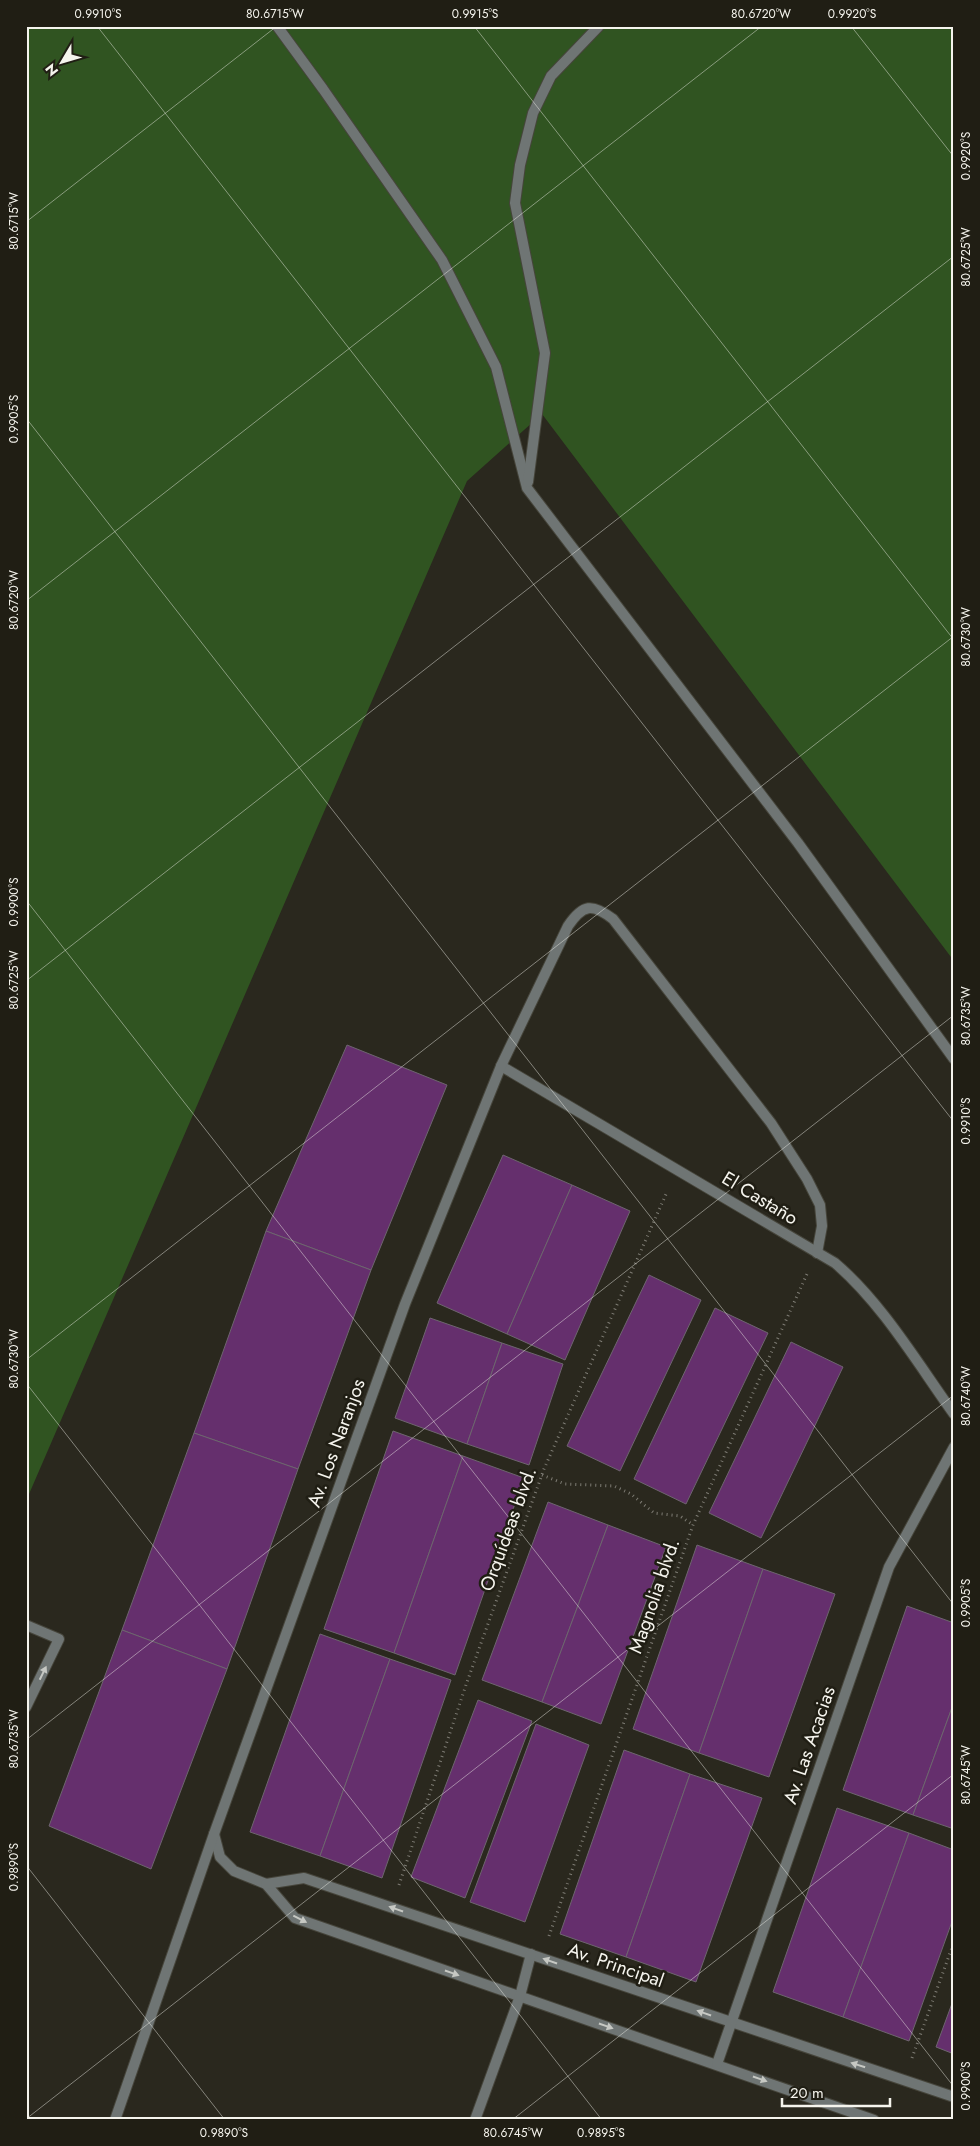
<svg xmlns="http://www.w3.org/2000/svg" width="980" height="2146" viewBox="0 0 980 2146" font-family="Jost,sans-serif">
	<rect width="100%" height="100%" fill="#2a281e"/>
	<!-- green -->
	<path fill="#305421" d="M26,26H954V961L542,414L467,481L26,1501Z"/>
	<!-- building -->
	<g fill="#652f6d" stroke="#6e656f">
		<path d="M347,1045L447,1085L371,1270L266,1231Z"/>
		<path d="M503,1155L572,1185L507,1334L437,1303Z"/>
		<path d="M572,1185L630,1211L565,1360L507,1334Z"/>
		<path d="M266,1231L371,1270L298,1469L194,1433Z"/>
		<path d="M649,1275L701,1300L620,1471L567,1446Z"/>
		<path d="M715,1308L768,1333L686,1504L634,1479Z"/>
		<path d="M430,1318L502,1343L467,1444L395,1418Z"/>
		<path d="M791,1342L843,1367L761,1538L709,1513Z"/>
		<path d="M502,1343L563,1364L529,1465L467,1444Z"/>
		<path d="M393,1431L463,1456L394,1653L324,1629Z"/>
		<path d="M194,1433L298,1469L227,1669L122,1630Z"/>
		<path d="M463,1456L524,1478L455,1675L394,1653Z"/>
		<path d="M548,1502L608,1525L542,1702L482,1680Z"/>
		<path d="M608,1525L666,1547L601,1724L542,1702Z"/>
		<path d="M697,1545L763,1569L699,1753L633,1729Z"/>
		<path d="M763,1569L835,1594L769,1777L699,1753Z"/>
		<path d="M907,1606L954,1623V1702L913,1815L843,1790Z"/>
		<path d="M122,1630L227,1669L151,1869L49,1826Z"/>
		<path d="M320,1634L390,1659L320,1856L250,1832Z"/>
		<path d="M390,1659L451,1680L382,1878L320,1856Z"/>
		<path d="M478,1700L532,1721L465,1898L411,1877Z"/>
		<path d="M954,1702V1829L913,1815Z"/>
		<path d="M536,1724L589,1745L525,1922L470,1902Z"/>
		<path d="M624,1750L690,1774L626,1957L560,1934Z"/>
		<path d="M690,1774L762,1798L696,1982L626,1957Z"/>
		<path d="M837,1808L909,1833L843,2017L773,1992Z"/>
		<path d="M909,1833L954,1850V1916L909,2041L843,2017Z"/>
		<path d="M954,1998V2054L936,2047Z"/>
	</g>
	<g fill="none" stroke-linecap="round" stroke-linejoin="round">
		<defs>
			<g id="street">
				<path d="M277,26L323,89L442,260L496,367L527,488L798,843L954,1059"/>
				<path d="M528,482L545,353L515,203L520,165L533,113L551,76L599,26"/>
				<path d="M501,1066L835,1263C882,1303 918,1364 954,1414"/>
				<path d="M26,1625L59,1639L26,1707"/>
				<path d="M214,1834L220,1857L234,1871L266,1884L295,1918L874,2120"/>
				<path d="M266,1884L304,1878L954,2097"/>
				<path d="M717,2064L889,1567L954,1447"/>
				<path d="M115,2120L214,1834L405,1304L501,1066L568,926C583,904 592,903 613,919L771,1123L807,1179L820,1205L822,1226L817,1253"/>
				<path d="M475,2120L520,1996L531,1954"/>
			</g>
		</defs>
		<!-- street casing -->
		<use href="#street" stroke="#46453b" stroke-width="12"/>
		<!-- path -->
		<g stroke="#7e7c74" stroke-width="3" stroke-dasharray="1 4" stroke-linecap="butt">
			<path d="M542,1475L565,1484L614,1486L631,1494L654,1513L680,1516L693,1525"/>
			<path d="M399,1885L467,1682L544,1469L667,1192"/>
			<path d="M549,1936L693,1525L807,1274"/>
			<path d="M912,2058L954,1942"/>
		</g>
		<!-- street -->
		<use href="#street" stroke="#6f7574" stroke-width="10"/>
	</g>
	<!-- one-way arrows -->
	<defs><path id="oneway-solid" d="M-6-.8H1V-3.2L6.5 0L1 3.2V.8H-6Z" transform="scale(1.25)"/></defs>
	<g fill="#c6c8c3">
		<use href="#oneway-solid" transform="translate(43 1673) rotate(-64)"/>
		<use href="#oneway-solid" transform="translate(396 1909) rotate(-161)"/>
		<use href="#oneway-solid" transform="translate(300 1919) rotate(27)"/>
		<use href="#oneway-solid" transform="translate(550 1961) rotate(-161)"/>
		<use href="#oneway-solid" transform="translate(452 1973) rotate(19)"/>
		<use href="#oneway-solid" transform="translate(704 2013) rotate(-161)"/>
		<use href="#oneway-solid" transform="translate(606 2026) rotate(19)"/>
		<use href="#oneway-solid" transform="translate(858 2065) rotate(-162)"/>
		<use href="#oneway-solid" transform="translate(760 2079) rotate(19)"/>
	</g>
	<!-- ticks -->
	<path fill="none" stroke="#f5f4ed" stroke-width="1" stroke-opacity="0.45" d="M97,26L954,1122M474,26L954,640M851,26L954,157M26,222L277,26M26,418L954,1605M26,601L762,26M26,900L954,2087M26,981L954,256M26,1360L954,636M26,1383L602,2120M26,1740L954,1015M26,1865L225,2120M26,2119L954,1395M512,2120L954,1774"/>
	<g text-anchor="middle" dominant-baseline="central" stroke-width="5" stroke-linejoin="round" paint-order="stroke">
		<!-- street labels -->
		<g font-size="19" fill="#f5f4ed" stroke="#201e14">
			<text transform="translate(760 1198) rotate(31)">El Castaño</text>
			<text transform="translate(336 1443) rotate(-70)">Av. Los Naranjos</text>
			<text transform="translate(508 1529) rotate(-70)">Orquídeas blvd.</text>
			<text transform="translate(654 1596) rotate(-71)">Magnolia blvd.</text>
			<text transform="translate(809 1745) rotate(-71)">Av. Las Acacias</text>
			<text transform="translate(616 1965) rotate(19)">Av. Principal</text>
		</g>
	</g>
	<!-- border -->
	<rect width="980" height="2146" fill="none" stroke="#201e14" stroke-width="55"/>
	<!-- north arrow -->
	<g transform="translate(62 62) rotate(232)" stroke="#201e14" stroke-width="4" paint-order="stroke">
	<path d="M0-4L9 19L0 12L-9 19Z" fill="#f5f4ed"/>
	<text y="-8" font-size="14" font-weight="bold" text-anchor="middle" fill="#f5f4ed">N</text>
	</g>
	<!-- scale -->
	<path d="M782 2098v8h108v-8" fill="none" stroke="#f5f4ed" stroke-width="2.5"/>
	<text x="790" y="2098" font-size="15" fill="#f5f4ed" stroke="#201e14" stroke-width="4" paint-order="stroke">20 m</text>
	<rect x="28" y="28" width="924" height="2090" fill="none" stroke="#f5f4ed" stroke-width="2"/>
	<g font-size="12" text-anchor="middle" fill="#f5f4ed">
		<text x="98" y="18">0.9910°S</text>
		<text x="275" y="18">80.6715°W</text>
		<text x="475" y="18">0.9915°S</text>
		<text x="761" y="18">80.6720°W</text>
		<text x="852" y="18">0.9920°S</text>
		<text transform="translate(966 156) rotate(-90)" y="4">0.9920°S</text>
		<text transform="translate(14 221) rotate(-90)" y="4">80.6715°W</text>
		<text transform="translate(966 257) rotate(-90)" y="4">80.6725°W</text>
		<text transform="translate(14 419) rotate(-90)" y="4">0.9905°S</text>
		<text transform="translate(14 600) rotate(-90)" y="4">80.6720°W</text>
		<text transform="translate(966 637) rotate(-90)" y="4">80.6730°W</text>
		<text transform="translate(14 902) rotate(-90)" y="4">0.9900°S</text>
		<text transform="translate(14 980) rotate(-90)" y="4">80.6725°W</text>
		<text transform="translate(966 1016) rotate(-90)" y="4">80.6735°W</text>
		<text transform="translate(966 1121) rotate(-90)" y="4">0.9910°S</text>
		<text transform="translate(14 1359) rotate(-90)" y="4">80.6730°W</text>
		<text transform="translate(966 1396) rotate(-90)" y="4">80.6740°W</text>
		<text transform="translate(966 1603) rotate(-90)" y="4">0.9905°S</text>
		<text transform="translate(14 1739) rotate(-90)" y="4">80.6735°W</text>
		<text transform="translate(966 1775) rotate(-90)" y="4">80.6745°W</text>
		<text transform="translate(14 1867) rotate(-90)" y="4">0.9890°S</text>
		<text transform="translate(966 2086) rotate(-90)" y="4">0.9900°S</text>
		<text x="224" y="2137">0.9890°S</text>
		<text x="513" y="2137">80.6745°W</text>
		<text x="601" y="2137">0.9895°S</text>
	</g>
</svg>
